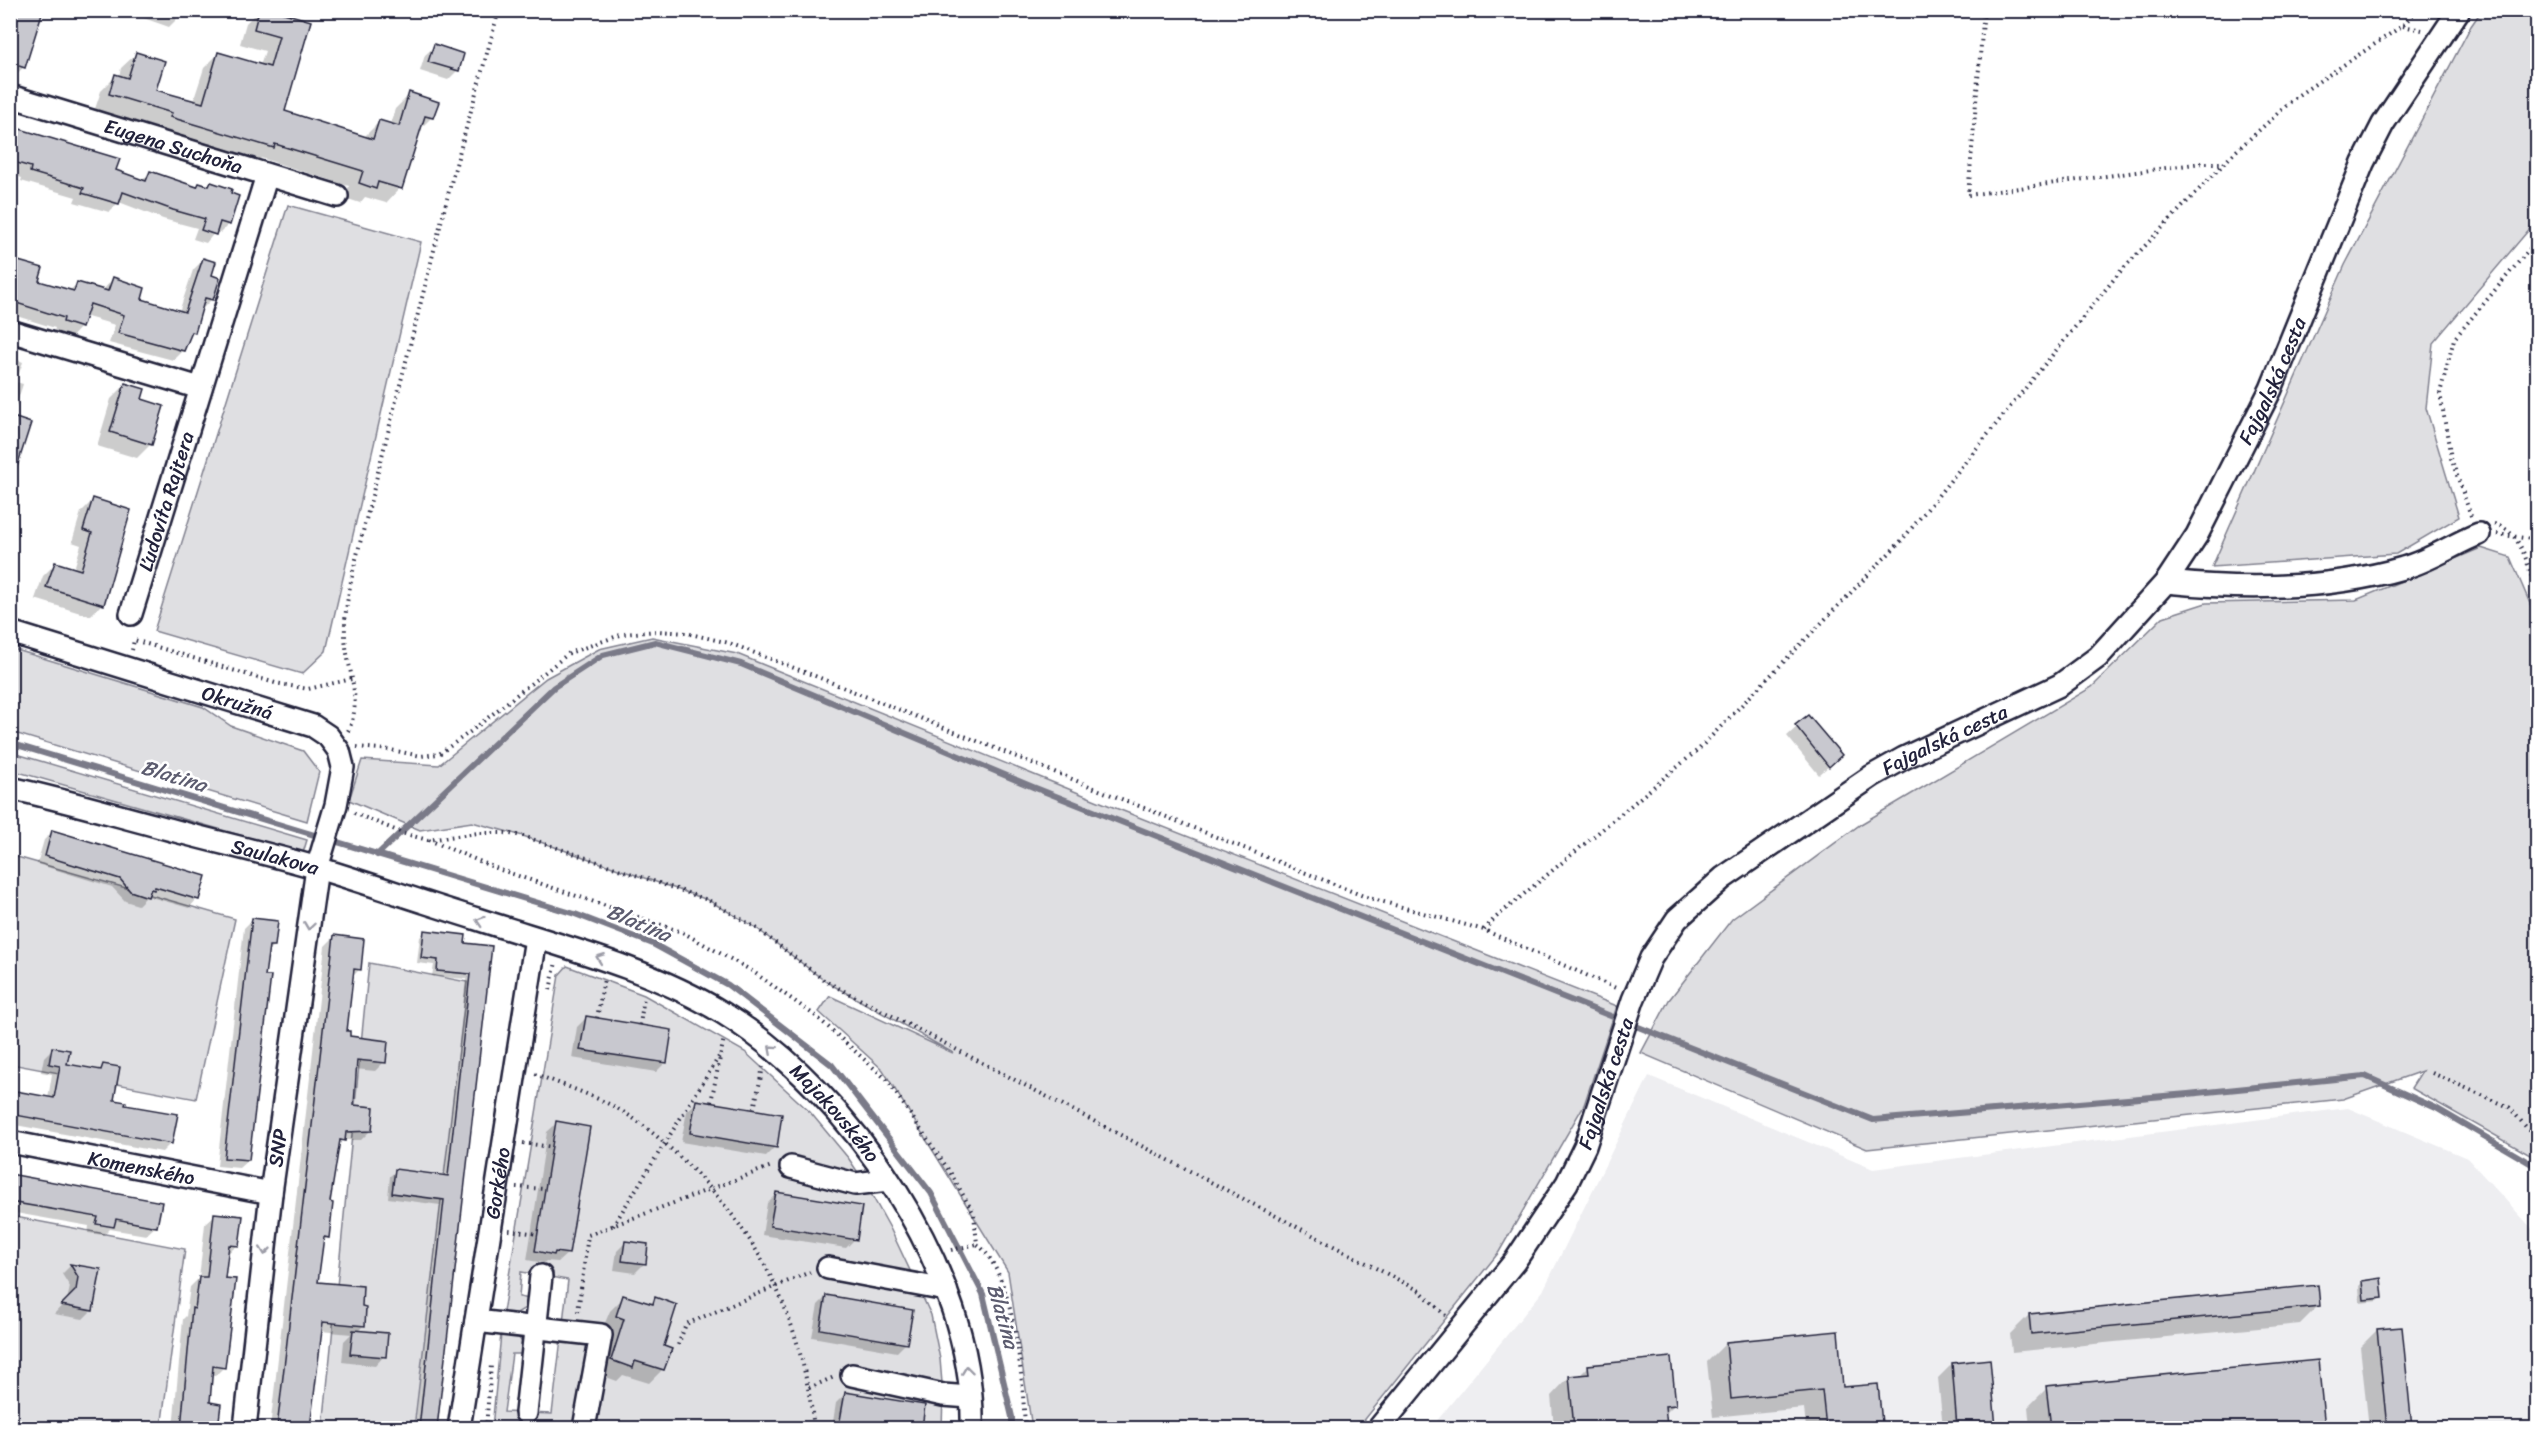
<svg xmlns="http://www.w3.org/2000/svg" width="2548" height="1439" viewBox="0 0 2548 1439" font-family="Sriracha,sans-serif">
	<rect width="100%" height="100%" fill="#fff"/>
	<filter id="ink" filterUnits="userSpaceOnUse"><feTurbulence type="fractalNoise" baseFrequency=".0167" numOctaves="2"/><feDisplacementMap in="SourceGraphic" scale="12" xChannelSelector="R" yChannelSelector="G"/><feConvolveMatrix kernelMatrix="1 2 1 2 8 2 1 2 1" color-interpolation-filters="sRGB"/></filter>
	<g filter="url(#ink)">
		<!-- built -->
		<path fill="#eeeef1" d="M1649,1076L1873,1169L2348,1108L2467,1158L2537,1234V1428H1431L1543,1291Z"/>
		<!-- green -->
		<g fill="#dfdfe2" stroke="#80808e" stroke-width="1.5">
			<path d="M2482,10L2537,11L2538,219L2433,343L2426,408L2459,517L2396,554L2212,567L2345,265L2471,26Z"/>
			<path d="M288,205L421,242L326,651L302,674L154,631Z"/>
			<path d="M2481,548L2510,557L2537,620V1159L2411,1088L2422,1071L2343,1099L1867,1149L1641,1053L1669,1000L1732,919L1861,824L2092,687L2163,617L2206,603L2356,600Z"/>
			<path d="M652,637L737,654L1113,807L1617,1006L1584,1105L1499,1252L1358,1428H1032L1008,1272L883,1070L819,1012L830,996L953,1053L825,981L755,927L708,900L523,836L472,822L420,830L349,800L362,760L439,765L546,678L599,649Z"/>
			<path d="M10,648L203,707L231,726L303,751L319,772L307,821L11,732Z"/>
			<path d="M10,752L307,840L303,853L11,770Z"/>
			<path d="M10,855L235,919L196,1099L11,1064Z"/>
			<path d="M369,963L467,982L414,1428H323Z"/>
			<path d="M567,966L644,995L745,1052L810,1112L849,1159L865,1183L890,1228L931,1315L940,1359L943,1395L942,1428H492L501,1334L518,1337L526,1347L527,1354H512L504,1412L552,1414L568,1280L521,1272L519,1297L530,1299L527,1307L517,1313L503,1312L559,975Z"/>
			<path d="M10,1216L185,1249L161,1428H11Z"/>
		</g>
		<!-- shadow -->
		<g fill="#0003">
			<path d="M10,10L24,67L10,80Z"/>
			<path d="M140,10H179L176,20L169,27L138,16Z"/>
			<path d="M259,10H269L309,22L283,112L364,137L379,122L390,125L395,109L410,94L432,117L419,130L400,188L386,203L365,197L360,203L345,198L349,186L261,158L258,162L156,132L158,128L95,109L101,91L116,76L119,77L121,68L136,54L154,91L193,102L204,68L218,54L260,66L265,51L240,44L246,23Z"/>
			<path d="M435,46L462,55L457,71L448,80L420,71L425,55Z"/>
			<path d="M10,127L142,181L150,172L229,224L220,233L215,232L206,243L193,239L197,228L163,219L119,202L109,212L74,202L76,197L21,181L22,178L10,174Z"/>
			<path d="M12,260L41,269L37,282L69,291L77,284L102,291L113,279L140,300L179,312L193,270L203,260L210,276L218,279L211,300L201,310L194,332L188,338L183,350L173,360L109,343L115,325L84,316L81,327L71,338L54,332L55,328L10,314Z"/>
			<path d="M10,357L23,362L16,382L23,384L12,418L10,463Z"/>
			<path d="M125,385L140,400L151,444L137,458L97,446L111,399Z"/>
			<path d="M93,500L102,604L90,616L35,599L43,576L55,564L74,569L81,545L72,542L81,512Z"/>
			<path d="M1808,717L1831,764L1819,775L1787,736Z"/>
			<path d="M53,831L197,899L189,908L147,896L138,905L125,901L112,887L37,864L44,840Z"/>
			<path d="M253,919L274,946L267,952L248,1160L239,1168L217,1166L244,928Z"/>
			<path d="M425,932L464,945L490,948L435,1428H415L440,1205L388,1198L390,1176L396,1171L444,1177L466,979L432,976L434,965L417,963L420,937Z"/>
			<path d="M334,937L359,970L352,977L345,1032L348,1037L384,1062L375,1071L355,1069L352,1106L370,1131L361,1140H343L338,1145L328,1204V1237L321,1243L317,1284L360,1308L364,1325L357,1332L384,1356L375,1366L342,1362L344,1341L351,1334L320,1331L309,1425H312V1428H270L325,946Z"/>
			<path d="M586,1018L665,1063L656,1072L572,1058L577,1027Z"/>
			<path d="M52,1049L66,1066L98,1071L103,1066L112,1101L123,1106L170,1144L162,1152L10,1124V1077L13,1078L11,1092L48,1099L52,1074L41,1072L44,1057Z"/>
			<path d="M697,1102L775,1147L766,1156L681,1142L687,1111Z"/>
			<path d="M557,1123L568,1253L558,1262L546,1261L544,1263L527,1260L547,1132Z"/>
			<path d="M10,1175L160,1203L156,1226L146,1235L110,1229L104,1235L88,1233L89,1226L10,1212Z"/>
			<path d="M776,1194L855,1239L846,1248L762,1235L767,1203Z"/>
			<path d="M215,1215L238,1245L227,1254L224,1280V1367L215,1376H210L208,1404L219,1405L216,1428H173L183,1319L186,1316L190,1287L199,1278L205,1224Z"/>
			<path d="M626,1242L644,1264L635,1273L614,1270L617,1251Z"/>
			<path d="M70,1266L99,1270L92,1310L83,1319L54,1314L67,1300L70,1287L62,1274Z"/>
			<path d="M2363,1282L2382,1297L2378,1301L2360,1303L2359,1286Z"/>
			<path d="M827,1296L906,1343L897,1352L812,1337L818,1305Z"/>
			<path d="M624,1297L650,1304L656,1298L663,1369L649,1383L623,1375L617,1381L598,1374L602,1330L610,1311Z"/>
			<path d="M2319,1305L2300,1324L2012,1352L2010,1334L2029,1315Z"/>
			<path d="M2401,1328L2411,1428H2369L2360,1347L2377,1330Z"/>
			<path d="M1726,1343L1842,1389L1881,1422L1874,1428H1806L1804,1408L1713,1417L1707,1362Z"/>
			<path d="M1988,1360L1995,1428H1943L1938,1378L1952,1364Z"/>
			<path d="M2317,1362L2323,1428H2030L2028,1407L2047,1388Z"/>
			<path d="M1589,1366L1674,1405L1664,1415L1665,1426L1662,1428H1554L1551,1396L1569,1377H1578Z"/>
			<path d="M845,1394L924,1406L921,1428H832L836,1403Z"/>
		</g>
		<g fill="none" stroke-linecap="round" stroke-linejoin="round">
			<!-- stream -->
			<g stroke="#7a7a88" stroke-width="6">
				<path d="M10,743L575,914L653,944L728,985L832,1065L931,1193L983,1294L1012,1417V1428"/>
				<path d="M377,855L554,687L603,655L655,642L741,664L1033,787L1873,1120L2188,1094L2365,1076L2436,1108L2535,1166L2538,1171"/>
			</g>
		</g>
		<!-- building -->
		<g fill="#c8c8cf" stroke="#22223b" stroke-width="1.5">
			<path d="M10,10H43L25,68L10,63Z"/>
			<path d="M259,10H274L311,21L285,111L373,139L379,120L399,126L409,92L439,102L433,118L425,116L402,189L378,182L376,189L359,183L363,171L275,144L274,148L170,117L172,113L109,94L115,74L128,78L136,52L165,61L156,90L203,103L218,52L270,67L279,36L254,29Z"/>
			<path d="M434,44L464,54L459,71L428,62Z"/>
			<path d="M10,126L120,159L116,170L146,181L150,171L197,187L199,183L209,186L211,182L232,189L231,193L239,196L230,225L220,222L216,235L201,230L205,219L173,210L123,192L119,204L82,193L84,188L30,172L31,167L10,161Z"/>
			<path d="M203,258L216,262L212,275L220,278L213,300L205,298L195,333L192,332L184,351L118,333L124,315L90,304L82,328L63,322L64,318L10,301V262L14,264L15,260L43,268L39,281L74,291L77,282L108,291L113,277L145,288L142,299L185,312Z"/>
			<path d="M125,383L145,389L142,399L164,406L152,445L110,432Z"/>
			<path d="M10,416L31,423L14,476H10Z"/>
			<path d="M93,498L131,510L104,605L46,587L55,562L81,570L92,533L83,530Z"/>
			<path d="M1808,715L1842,755L1829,767L1795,725Z"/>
			<path d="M52,830L206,876L199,900L155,887L154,890L151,889L148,897L130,891L120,879L45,856Z"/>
			<path d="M252,918L278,921L275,946H269L265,976H271L249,1160L224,1158Z"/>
			<path d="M424,930L466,935L465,943L492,946L437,1428H419L444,1200L392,1193L395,1169L448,1176L470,974L437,971L438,960L421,958Z"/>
			<path d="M334,935L364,939L361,970L354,969L347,1031H350V1036L388,1041L386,1063L357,1060L354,1105L374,1107L372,1131L346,1132L345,1141L340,1140L330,1202L333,1203L329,1238L324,1237L318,1282L363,1286L362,1306L366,1307L365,1326L323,1322L310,1428H277Z"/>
			<path d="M586,1016L672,1030L667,1063L580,1050Z"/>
			<path d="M52,1047L70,1050L67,1064L101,1070L103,1064L120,1067L114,1100L126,1102L125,1105L178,1114L172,1144L10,1114V1090L54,1098L60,1066L49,1064Z"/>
			<path d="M696,1100L782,1114L777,1148L690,1133Z"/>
			<path d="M556,1121L590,1127L569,1254L555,1252L554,1255L535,1251Z"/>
			<path d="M10,1174L162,1202L157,1227L116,1219L114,1227L96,1224L98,1217L10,1202Z"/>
			<path d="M776,1192L862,1206L857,1240L770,1226Z"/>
			<path d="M214,1213L243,1216L239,1246L229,1245L225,1278L236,1279L225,1368L213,1366L210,1402L221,1404L218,1428H181L192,1308L195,1309L199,1277H207Z"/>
			<path d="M625,1241L648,1244L646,1264L622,1261Z"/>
			<path d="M70,1264L101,1269L93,1311L61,1305L76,1290L78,1277Z"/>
			<path d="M2381,1278L2383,1298L2364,1300L2362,1281Z"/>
			<path d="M2318,1285L2320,1306L2031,1334L2029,1314Z"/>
			<path d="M623,1295L653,1304L655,1297L677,1305L664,1346L672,1349L664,1370L635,1361L633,1368L611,1360L624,1319L616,1316Z"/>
			<path d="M826,1295L913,1310L907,1344L820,1329Z"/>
			<path d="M2402,1327L2412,1428H2387L2377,1329Z"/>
			<path d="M353,1330L388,1333L386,1357L350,1354Z"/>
			<path d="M1838,1331L1843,1387L1878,1384L1882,1423L1826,1428L1822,1390L1731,1399L1726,1342Z"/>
			<path d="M1671,1357L1676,1405L1665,1406L1667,1426L1574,1428L1569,1376L1589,1374L1588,1365Z"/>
			<path d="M1990,1359L1996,1428H1957L1952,1363Z"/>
			<path d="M2318,1360L2325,1428H2051L2046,1386Z"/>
			<path d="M845,1392L925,1405L922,1428H852L839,1426Z"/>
		</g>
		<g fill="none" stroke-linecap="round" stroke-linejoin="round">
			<defs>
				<g id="minor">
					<path id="s1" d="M10,96L337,196"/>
					<path d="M10,331L200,388"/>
					<path d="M2166,582C2245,590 2327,590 2403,568C2430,561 2453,544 2479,534"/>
					<path id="s2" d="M131,614L267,175"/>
					<path id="s3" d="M10,632L313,726L328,736L339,751L343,767L336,805L317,868L271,1193L245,1428"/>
					<path id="s4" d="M10,788C60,799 108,813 157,826C211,841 267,853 321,869C373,885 425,903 477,919C560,946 647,967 723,1013C851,1092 976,1274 972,1428"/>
					<path id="s5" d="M10,1142L271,1193"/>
					<path d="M791,1167L855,1184L888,1180"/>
					<path d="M828,1268L946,1290"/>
					<path d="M476,1321L601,1335L584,1428"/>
					<path d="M852,1375L943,1395L970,1397"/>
					<path d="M526,1413L541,1276"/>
					<path id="s6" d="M459,1428L536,938"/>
					<path id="s7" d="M1379,1428L1515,1261L1567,1183L1585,1146L1633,1000L1651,958L1677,919L1723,878L1872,776L1904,758L2060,685L2098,657L2166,582L2197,535L2271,389L2363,163L2383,124L2459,10"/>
				</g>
			</defs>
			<!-- minor casing -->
			<use href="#minor" stroke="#22223b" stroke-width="26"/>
			<!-- path -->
			<g stroke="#22223b" stroke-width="4" stroke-dasharray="1.5 4.5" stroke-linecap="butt">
				<path d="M1984,10L1968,195L2202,163H2223"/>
				<path d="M2403,26L2422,30"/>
				<path d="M2471,516L2451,458L2440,393L2454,339L2538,239"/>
				<path d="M2494,524C2524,531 2529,572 2538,597"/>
				<path d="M2497,534L2538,540"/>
				<path d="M132,650L134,640L275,683L308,689L352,679"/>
				<path d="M348,731C364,700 346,668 345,635C344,613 349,592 353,571L452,179L499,10"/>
				<path d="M357,747L391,750L421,756L439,754L470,732L569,653L623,634L658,631L686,633L729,643L810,674L1366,897L1484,930L1618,989"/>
				<path d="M354,813L405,834L428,840L478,833H505L523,836L708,900L755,927L825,981L1420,1291L1446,1316"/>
				<path d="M429,840L498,869L682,932L752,971L817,1017L886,1079L950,1172L974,1214L977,1244C1015,1273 1023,1382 1025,1428"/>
				<path d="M1484,930L1494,919L1699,749L1902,540L2119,273L2234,153L2297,96L2402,26L2417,10"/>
				<path d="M550,990L556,962"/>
				<path d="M597,1018L604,979"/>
				<path d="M640,1025L644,996"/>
				<path d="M2432,1073L2509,1107L2538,1141"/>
				<path d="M535,1074C560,1084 587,1093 611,1105C640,1120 663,1141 686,1163C763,1238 802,1322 814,1428"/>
				<path d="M711,1102L724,1038"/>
				<path d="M754,1109L763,1067"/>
				<path d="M523,1143L552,1147"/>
				<path d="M516,1187L545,1189"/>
				<path d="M613,1226L720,1055"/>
				<path d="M509,1230L538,1234"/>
				<path d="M951,1250L977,1244"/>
				<path d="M578,1312L588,1235L772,1166"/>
				<path d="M678,1345L686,1324L810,1272"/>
				<path d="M809,1388L834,1377"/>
				<path d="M486,1428L491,1365"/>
			</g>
			<!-- minor -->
			<use href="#minor" stroke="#fff" stroke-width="21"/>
		</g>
		<!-- one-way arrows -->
		<defs><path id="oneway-chevron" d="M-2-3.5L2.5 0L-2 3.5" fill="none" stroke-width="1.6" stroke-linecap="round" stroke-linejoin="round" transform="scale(1.5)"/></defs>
		<g stroke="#9c9ca7">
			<use href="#oneway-chevron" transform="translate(480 921) rotate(-162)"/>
			<use href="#oneway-chevron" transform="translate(309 926) rotate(98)"/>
			<use href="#oneway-chevron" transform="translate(600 958) rotate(-159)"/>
			<use href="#oneway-chevron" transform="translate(772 1049) rotate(-138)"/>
			<use href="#oneway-chevron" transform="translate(265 1251) rotate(96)"/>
			<use href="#oneway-chevron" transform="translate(967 1370) rotate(-97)"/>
		</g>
	</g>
	<g text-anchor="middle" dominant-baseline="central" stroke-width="5" stroke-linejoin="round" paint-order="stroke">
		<!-- street labels -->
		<g font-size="20" fill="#22223b" stroke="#fff">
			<text stroke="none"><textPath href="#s1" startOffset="171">Eugena Suchoňa</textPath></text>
			<text stroke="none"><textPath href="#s7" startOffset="1424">Fajgalská cesta</textPath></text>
			<text stroke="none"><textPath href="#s2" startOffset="118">Ľudovíta Rajtera</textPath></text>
			<text stroke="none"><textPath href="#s3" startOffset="238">Okružná</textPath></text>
			<text stroke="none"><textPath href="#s7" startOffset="920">Fajgalská cesta</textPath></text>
			<text stroke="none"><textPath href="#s4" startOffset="274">Saulakova</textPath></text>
			<text stroke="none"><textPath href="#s7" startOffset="416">Fajgalská cesta</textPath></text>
			<text stroke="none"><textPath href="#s4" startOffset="900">Majakovského</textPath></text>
			<text transform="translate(278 1148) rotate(-82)">SNP</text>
			<text stroke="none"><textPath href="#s5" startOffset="134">Komenského</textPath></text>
			<text stroke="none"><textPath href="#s6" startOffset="248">Gorkého</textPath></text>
		</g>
		<!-- water labels -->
		<g font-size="21" font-style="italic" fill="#5c5c6f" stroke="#fff">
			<text transform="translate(174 776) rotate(17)">Blatina</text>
			<text transform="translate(639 923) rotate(23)">Blatina</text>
			<text transform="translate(1003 1316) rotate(74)">Blatina</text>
		</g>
	</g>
	<!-- margin -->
	<rect width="2548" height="1439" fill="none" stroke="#fff" stroke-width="36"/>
	<rect x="18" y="18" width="2512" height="1403" fill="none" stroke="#22223b" stroke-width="2" filter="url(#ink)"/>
</svg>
